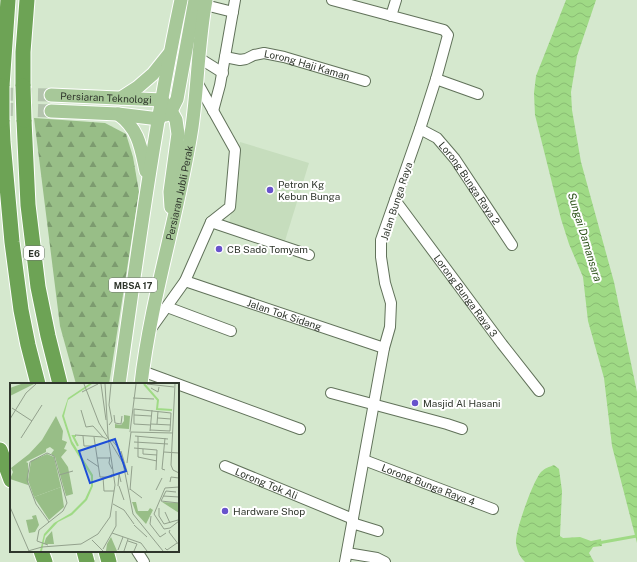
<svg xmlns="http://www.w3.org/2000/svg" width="637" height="562" viewBox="0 0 637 562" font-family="'Public Sans',sans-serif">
	<defs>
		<pattern id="forest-firs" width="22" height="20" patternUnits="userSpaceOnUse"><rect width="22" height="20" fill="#98be87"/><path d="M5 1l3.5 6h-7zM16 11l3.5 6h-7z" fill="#7c9b6f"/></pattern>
		<pattern id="water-waves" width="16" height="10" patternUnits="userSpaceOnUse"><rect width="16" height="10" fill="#9fda85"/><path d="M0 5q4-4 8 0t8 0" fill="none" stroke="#89bc73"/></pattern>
	</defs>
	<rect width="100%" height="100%" fill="#d5e8ce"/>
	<!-- built -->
	<path fill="#c6ddbd" d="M240,142L309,163L284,244L229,226Z"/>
	<!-- forest -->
	<path fill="url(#forest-firs)" d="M34,118L105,123L126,134L133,157L139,192L109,384H76L60,326Z"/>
	<!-- water -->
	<g fill="url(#water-waves)">
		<path d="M566,0H596L577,56L571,92L572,110L581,162L614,282L637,392V543L612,446L604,378L588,321L583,277L569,244L561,219L535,115L534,93L536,76Z"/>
		<path d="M554,465L559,469L562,491L560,536L563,538L580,537L591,541L601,539L602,546L593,547L589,553L594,562H525C519,556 517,550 516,543C515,531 533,481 541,472C545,468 549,467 554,465Z"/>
	</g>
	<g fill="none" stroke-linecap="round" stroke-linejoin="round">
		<!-- stream -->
		<path stroke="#9fda85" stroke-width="3" d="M598,543L637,536"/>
		<!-- major-tunnel -->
		<g stroke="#b4c4ae" stroke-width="13" stroke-dasharray="13 6" stroke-linecap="butt">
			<path d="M0,94L51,95"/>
			<path d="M0,109L51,111"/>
		</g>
		<defs>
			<g id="minor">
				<path d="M332,0L444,30L448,35L436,79L420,129L381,240V257L385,283L391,303L390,327L384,348L345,562"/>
				<path d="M205,5L233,12"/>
				<path d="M391,16L396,0"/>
				<path id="s1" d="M225,57L240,60L246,59L254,55L264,53L284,57L365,81"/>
				<path d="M199,58L223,73"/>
				<path d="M436,79L478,94"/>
				<path d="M213,111L220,85L235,0"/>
				<path id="s2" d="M420,129L437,138L455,159L512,245"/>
				<path id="s3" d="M395,200L502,344L539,391"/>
				<path d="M211,222L309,255"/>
				<path id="s4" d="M185,281L384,348"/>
				<path d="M167,307L231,331"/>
				<path d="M150,330L185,281L211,222L230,207L235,150L197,82"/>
				<path d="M142,371L300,429"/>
				<path d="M331,393L447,424L462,429"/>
				<path id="s5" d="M364,460L493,509"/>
				<path id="s6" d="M225,466L353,519"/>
				<path d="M352,523L378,531"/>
				<path d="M137,551L144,562"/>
				<path d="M347,553L377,558L385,562"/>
			</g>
			<g id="major">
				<path id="s7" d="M51,95L162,100"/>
				<path d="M121,98L138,87L153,74L169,54"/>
				<path d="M162,100L171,111L176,120L178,134L170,192L171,207"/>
				<path d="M51,111L118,114L159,119"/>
				<path d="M118,114C139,129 141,148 146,171"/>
				<path d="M166,115L171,111L177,99L195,0"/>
				<path d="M119,384C137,256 154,127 181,0"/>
				<path id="s8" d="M141,384C151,297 179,213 192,127C198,85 198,42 206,0"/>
			</g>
			<g id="highway">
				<path d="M2,86L8,0"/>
				<path d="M23,86V52L27,0"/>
				<path d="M2,120L3,142L12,242L21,310L28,345L38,384"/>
				<path d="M24,120L28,205L38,287L48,336L60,384"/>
				<path d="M0,450L11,480"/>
				<path d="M41,551L45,562"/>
				<path d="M106,551L109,562"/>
			</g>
		</defs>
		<!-- minor casing -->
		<use href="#minor" stroke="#61725a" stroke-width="12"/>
		<!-- major casing -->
		<use href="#major" stroke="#fff" stroke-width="15"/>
		<!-- highway casing -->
		<use href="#highway" stroke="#fff" stroke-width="17"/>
		<!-- minor -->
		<use href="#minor" stroke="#fff" stroke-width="10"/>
		<!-- major -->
		<use href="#major" stroke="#a7c899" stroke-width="13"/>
		<!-- highway -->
		<use href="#highway" stroke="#6da355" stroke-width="15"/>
		<defs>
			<g id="highway-bridge">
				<path d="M2,86V120"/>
				<path d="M23,86L24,120"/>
				<path d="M84,551L87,562"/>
			</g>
		</defs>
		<!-- highway-bridge casing -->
		<use href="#highway-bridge" stroke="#fff" stroke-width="17" stroke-linecap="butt"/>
		<!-- highway-bridge -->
		<use href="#highway-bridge" stroke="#6da355" stroke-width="15"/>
	</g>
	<!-- markers -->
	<g fill="#6853cc" stroke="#fff" stroke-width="1.5">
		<circle cx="270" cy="190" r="4"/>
		<circle cx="219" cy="249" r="4"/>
		<circle cx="415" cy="403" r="4"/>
		<circle cx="225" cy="511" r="4"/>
	</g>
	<g text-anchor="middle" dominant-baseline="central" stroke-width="4" stroke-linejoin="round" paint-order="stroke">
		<!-- shield labels -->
		<g fill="#fff" stroke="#6d726b" stroke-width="1">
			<rect x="24" y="246" width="20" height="14" rx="3"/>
			<rect x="109" y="278" width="48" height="14" rx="3"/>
		</g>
		<g font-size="9" font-weight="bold" fill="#2f362c">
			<text x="34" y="253">E6</text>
			<text x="133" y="285">MBSA 17</text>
		</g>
		<!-- street labels -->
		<g font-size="10" fill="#2f362c" stroke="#fff">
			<text stroke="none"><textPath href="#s1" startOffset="85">Lorong Haji Kaman</textPath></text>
			<text stroke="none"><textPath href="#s7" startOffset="55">Persiaran Teknologi</textPath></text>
			<text stroke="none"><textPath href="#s2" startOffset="75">Lorong Bunga Raya 2</textPath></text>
			<text stroke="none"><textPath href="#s8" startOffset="195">Persiaran Jubli Perak</textPath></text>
			<text transform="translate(396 201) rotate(-72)">Jalan Bunga Raya</text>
			<text stroke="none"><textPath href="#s3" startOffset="119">Lorong Bunga Raya 3</textPath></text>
			<text stroke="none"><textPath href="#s4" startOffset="105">Jalan Tok Sidang</textPath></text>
			<text stroke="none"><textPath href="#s6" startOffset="45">Lorong Tok Ali</textPath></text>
			<text stroke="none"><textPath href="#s5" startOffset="69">Lorong Bunga Raya 4</textPath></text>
		</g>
		<!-- poi labels -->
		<g font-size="10" fill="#2f362c" stroke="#fff" text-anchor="start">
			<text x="278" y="184">Petron Kg<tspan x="278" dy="12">Kebun Bunga</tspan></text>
			<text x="227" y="249">CB Sado Tomyam</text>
			<text x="423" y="403">Masjid Al Hasani</text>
			<text x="233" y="511">Hardware Shop</text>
		</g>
		<!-- water labels -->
		<g font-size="11" font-style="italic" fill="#2c5219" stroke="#fff">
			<text transform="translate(585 237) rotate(73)">Sungai Damansara</text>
		</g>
	</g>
	<!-- overview -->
	<g transform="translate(10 383)">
		<rect width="169" height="169" fill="#d5e8ce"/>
		<path d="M51,104L54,124L39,137L24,114ZM122,119H126L128,128H138L140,125L143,127L136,141L126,130ZM152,119L169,120V131V130ZM101,154L107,168H96L97,161Z" fill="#98be87"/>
		<path d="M11,1H24L0,13V5ZM114,32L120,33L119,46L105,45V41L111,42L114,38ZM42,148L44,161H34L36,155Z" fill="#98be87"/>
		<path d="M46,33L53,48L52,57L57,59L54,66L57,67L51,74L58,84L63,111L56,113L45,74L41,71L44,67L40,64L36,66V69L16,79L18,80V102L0,96L3,89L1,85L19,71L32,57ZM37,71L44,74L51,104L24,114L18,97L21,78Z" fill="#98be87"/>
		<path d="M26,132L29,142L25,149L19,150L16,137L23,136L22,133Z" fill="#98be87"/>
		<path d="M79,1H82L58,17L54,33L62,58L83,92V103L77,117L62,132L48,139L35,153L32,168H30L34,151L44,140L61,130L75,116L81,103V93L61,61L52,33L58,15Z" fill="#9fda85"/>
		<path fill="none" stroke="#9fda85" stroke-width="2" d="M134,1L148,17L147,26L162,27M66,53H63L68,63"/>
		<path fill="none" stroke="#93a18d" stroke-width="1" d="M74,1L89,40L113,80L123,131L153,168M91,1L96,37M137,1L164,4M165,1L161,82L163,87L169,90M141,5L148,9L149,4M72,9L88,1M123,15L144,16M2,25L22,38M71,27L76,44L83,43L93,54L97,56M104,32L105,40L111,41L112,33M124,32L141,33M148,35L161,36M0,36L16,10L26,1M141,41L161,42M147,41L148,28M99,42L102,38L99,22L101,1M140,47L160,48L161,30L124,26V41L141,42M140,48L142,27M120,49L126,1M65,52L93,54M73,53L74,63H85M125,53L158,56M128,53V74L147,78M84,54L90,94H102V91M11,55L32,22M155,55L152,86L155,87M101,56L110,67M124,59L158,61M124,65L147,67L146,87M133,66V71L147,72M111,68L118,92M154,69L169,70M100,74L99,80L102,86M87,75H100M77,76L89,84M117,80L121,49L163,50M49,92L63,88M93,94L94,108H104M160,99L161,94L169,95M108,103L109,91L111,99M109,103L114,117M169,104L155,105L144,131L154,146L160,145L169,138M120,106L132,115M120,107L122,83M146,107L152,95M166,109L156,108L151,118L169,120M153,113L169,114M103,121L114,127L124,141M0,124L19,168M149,125V133L154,141L168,137M155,129L160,140M141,133L140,141L150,154L156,150M124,142L137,154M160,147L159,149L169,162M102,150L131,160L137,168M82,157L93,168M118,158L127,161L124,168M38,162L27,158L29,147L53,128L57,120L44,73L37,70L20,79L17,97L26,121L39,139M155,165L157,167L167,160M93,166L106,143V128M108,167L113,154M18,168L32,164L71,161L88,151L100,134L105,102L98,53L95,1M114,168L118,156"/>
		<path fill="#1d4ed8" fill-opacity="0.15" stroke="#1d4ed8" stroke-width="2" d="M105,56L116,88L80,100L69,68Z"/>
		<rect width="169" height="169" fill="none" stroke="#2f362c" stroke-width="2"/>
	</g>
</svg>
